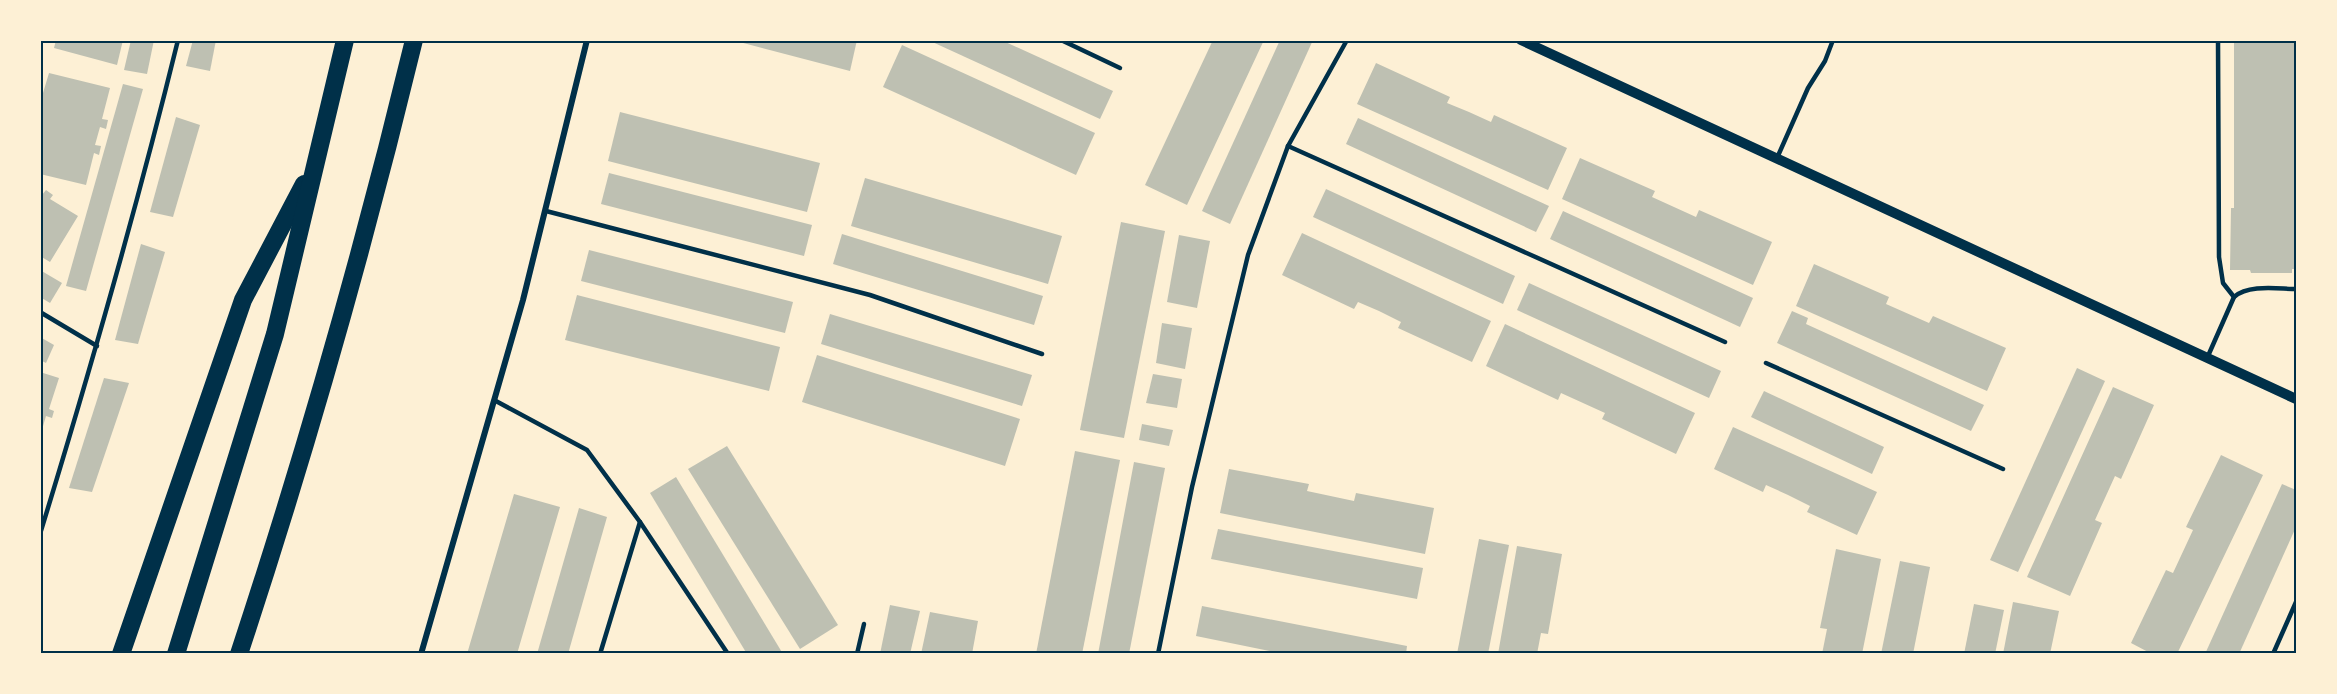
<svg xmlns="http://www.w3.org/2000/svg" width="2337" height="694" viewBox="0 0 2337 694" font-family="'Fira Sans Condensed',sans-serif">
	<rect width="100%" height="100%" fill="#fdf0d5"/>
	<!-- building -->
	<g fill="#bec0b2">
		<path d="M56,40H123L117,65L54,48Z"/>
		<path d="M131,40H154L147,74L124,70Z"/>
		<path d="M193,40H216L210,71L186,66Z"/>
		<path d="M732,40H857L850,71Z"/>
		<path d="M928,40H1001L1113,91L1100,119Z"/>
		<path d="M1213,40H1264L1187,205L1145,185Z"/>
		<path d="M1280,40H1313L1230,224L1202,211Z"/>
		<path d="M2234,40H2296V269H2292V273H2251L2250,270H2230L2231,208H2234Z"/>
		<path d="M902,45L1095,133L1076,175L883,87Z"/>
		<path d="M1376,63L1450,97L1447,103L1469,112L1491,122L1494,115L1567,148L1548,190L1357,104Z"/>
		<path d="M49,73L110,88L102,119L108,120L106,129L100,127L95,145L101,146L99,155L94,153L86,185L40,174V103Z"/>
		<path d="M123,84L143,89L86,291L66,286Z"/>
		<path d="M620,112L820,163L807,212L608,161Z"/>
		<path d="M176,117L200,125L173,217L150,212Z"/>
		<path d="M1358,118L1549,206L1536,232L1346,144Z"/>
		<path d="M1580,158L1655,191L1652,197L1696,217L1699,210L1772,242L1753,285L1562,199Z"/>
		<path d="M609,173L812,225L804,256L601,204Z"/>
		<path d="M865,178L1062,236L1048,284L851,226Z"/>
		<path d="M1326,189L1515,276L1503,304L1313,217Z"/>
		<path d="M46,190L53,195L50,199L78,216L50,262L40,256V194L42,195Z"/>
		<path d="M1563,211L1753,298L1740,327L1550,239Z"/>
		<path d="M1121,222L1165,231L1124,438L1080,430Z"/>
		<path d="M1302,233L1491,321L1472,362L1398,328L1401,322L1379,311L1358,302L1354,309L1282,275Z"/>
		<path d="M842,234L1043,296L1034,325L833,264Z"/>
		<path d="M1179,235L1210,241L1197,308L1167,302Z"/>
		<path d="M141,244L165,252L138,344L115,340Z"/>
		<path d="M589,250L793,302L785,333L581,281Z"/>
		<path d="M1814,264L1889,297L1886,304L1929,323L1933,316L2006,348L1987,391L1796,306Z"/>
		<path d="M40,270L62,283L50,303L40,297Z"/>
		<path d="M1529,283L1721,371L1709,398L1517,310Z"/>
		<path d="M577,295L780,347L769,391L565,340Z"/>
		<path d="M1792,311L1808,318L1806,324L1984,405L1971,431L1777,343Z"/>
		<path d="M830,314L1032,375L1022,406L821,344Z"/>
		<path d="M1162,323L1192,328L1185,369L1156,363Z"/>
		<path d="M1505,324L1695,413L1676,454L1602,419L1605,413L1561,393L1558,400L1486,366Z"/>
		<path d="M40,337L54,345L46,363L40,360Z"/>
		<path d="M817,355L1020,419L1005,466L802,402Z"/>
		<path d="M2077,368L2105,381L2018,572L1990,560Z"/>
		<path d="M40,372L59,378L49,409L54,411L52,418L46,416L41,433Z"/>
		<path d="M1153,374L1182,379L1177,408L1146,403Z"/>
		<path d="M104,378L129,383L92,492L69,488Z"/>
		<path d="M2113,387L2154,405L2121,479L2115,476L2095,520L2102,523L2070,596L2027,577Z"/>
		<path d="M1764,391L1884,447L1872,474L1751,417Z"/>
		<path d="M1142,424L1173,430L1169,446L1139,440Z"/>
		<path d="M1733,427L1877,492L1857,535L1807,512L1810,506L1788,495L1766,485L1763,492L1714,469Z"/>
		<path d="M727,446L838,625L800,649L688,469Z"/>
		<path d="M1075,451L1120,460L1090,614L1082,654H1036Z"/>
		<path d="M2221,455L2263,475L2177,654H2152L2131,643L2166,570L2173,573L2193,530L2186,527Z"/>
		<path d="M1134,462L1165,468L1129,654H1098Z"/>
		<path d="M1229,469L1309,484L1307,491L1354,501L1356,493L1434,508L1425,554L1220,513Z"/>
		<path d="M676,477L783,654H747L650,493Z"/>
		<path d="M2282,484L2296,490V527L2239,654H2205Z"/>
		<path d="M514,494L560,507L545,558L517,654H467Z"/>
		<path d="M579,508L607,517L568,654H537Z"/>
		<path d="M1218,529L1423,568L1417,599L1211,559Z"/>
		<path d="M1479,539L1509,545L1488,654H1457Z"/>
		<path d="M1517,546L1562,554L1548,634L1541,633L1537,654H1498Z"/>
		<path d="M1836,549L1881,559L1862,654H1822L1827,629L1820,628Z"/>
		<path d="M1900,561L1930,567L1913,654H1881Z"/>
		<path d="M2013,602L2059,611L2050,654H2003Z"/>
		<path d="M1974,604L2004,610L1995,654H1964Z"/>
		<path d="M890,605L920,611L910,654H880Z"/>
		<path d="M1202,606L1407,646L1406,654H1284L1196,636Z"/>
		<path d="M930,612L978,621L972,654H921Z"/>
	</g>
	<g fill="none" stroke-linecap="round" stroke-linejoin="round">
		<!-- service -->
		<g stroke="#003049" stroke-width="4.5">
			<path d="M1061,40L1120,68"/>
			<path d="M2218,40L2219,257L2223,283L2234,297"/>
			<path d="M1288,146L1725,342"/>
			<path d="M1777,158L1808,88L1825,61L1833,40"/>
			<path d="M546,211L870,295L1042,354"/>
			<path d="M40,312L97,346"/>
			<path d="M2208,356L2234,297C2249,284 2278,289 2296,289"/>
			<path d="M1766,363L2003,469"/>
			<path d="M494,400L587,450L640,522L728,654"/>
			<path d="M40,534C90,371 137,207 178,40"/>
			<path d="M600,654L640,522"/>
			<path d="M857,654L864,624"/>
			<path d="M1158,654L1192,487L1248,255L1288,146L1347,40"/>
			<path d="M2273,654L2296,602"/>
		</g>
		<!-- minor -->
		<path stroke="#003049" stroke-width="6" d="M421,654L523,300L587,40"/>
		<!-- tertiary -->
		<path stroke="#003049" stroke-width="10" d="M1521,40L2296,399"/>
		<!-- motorway -->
		<g stroke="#003049" stroke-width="18">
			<path d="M121,654L243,300L304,184"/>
			<path d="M176,654L275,334L345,40"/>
			<path d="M239,654C306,451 364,247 414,40"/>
		</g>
	</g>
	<!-- border -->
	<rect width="2337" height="694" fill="none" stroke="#fdf0d5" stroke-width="84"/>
	<rect x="42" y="42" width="2253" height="610" fill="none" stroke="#003049" stroke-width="2"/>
</svg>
